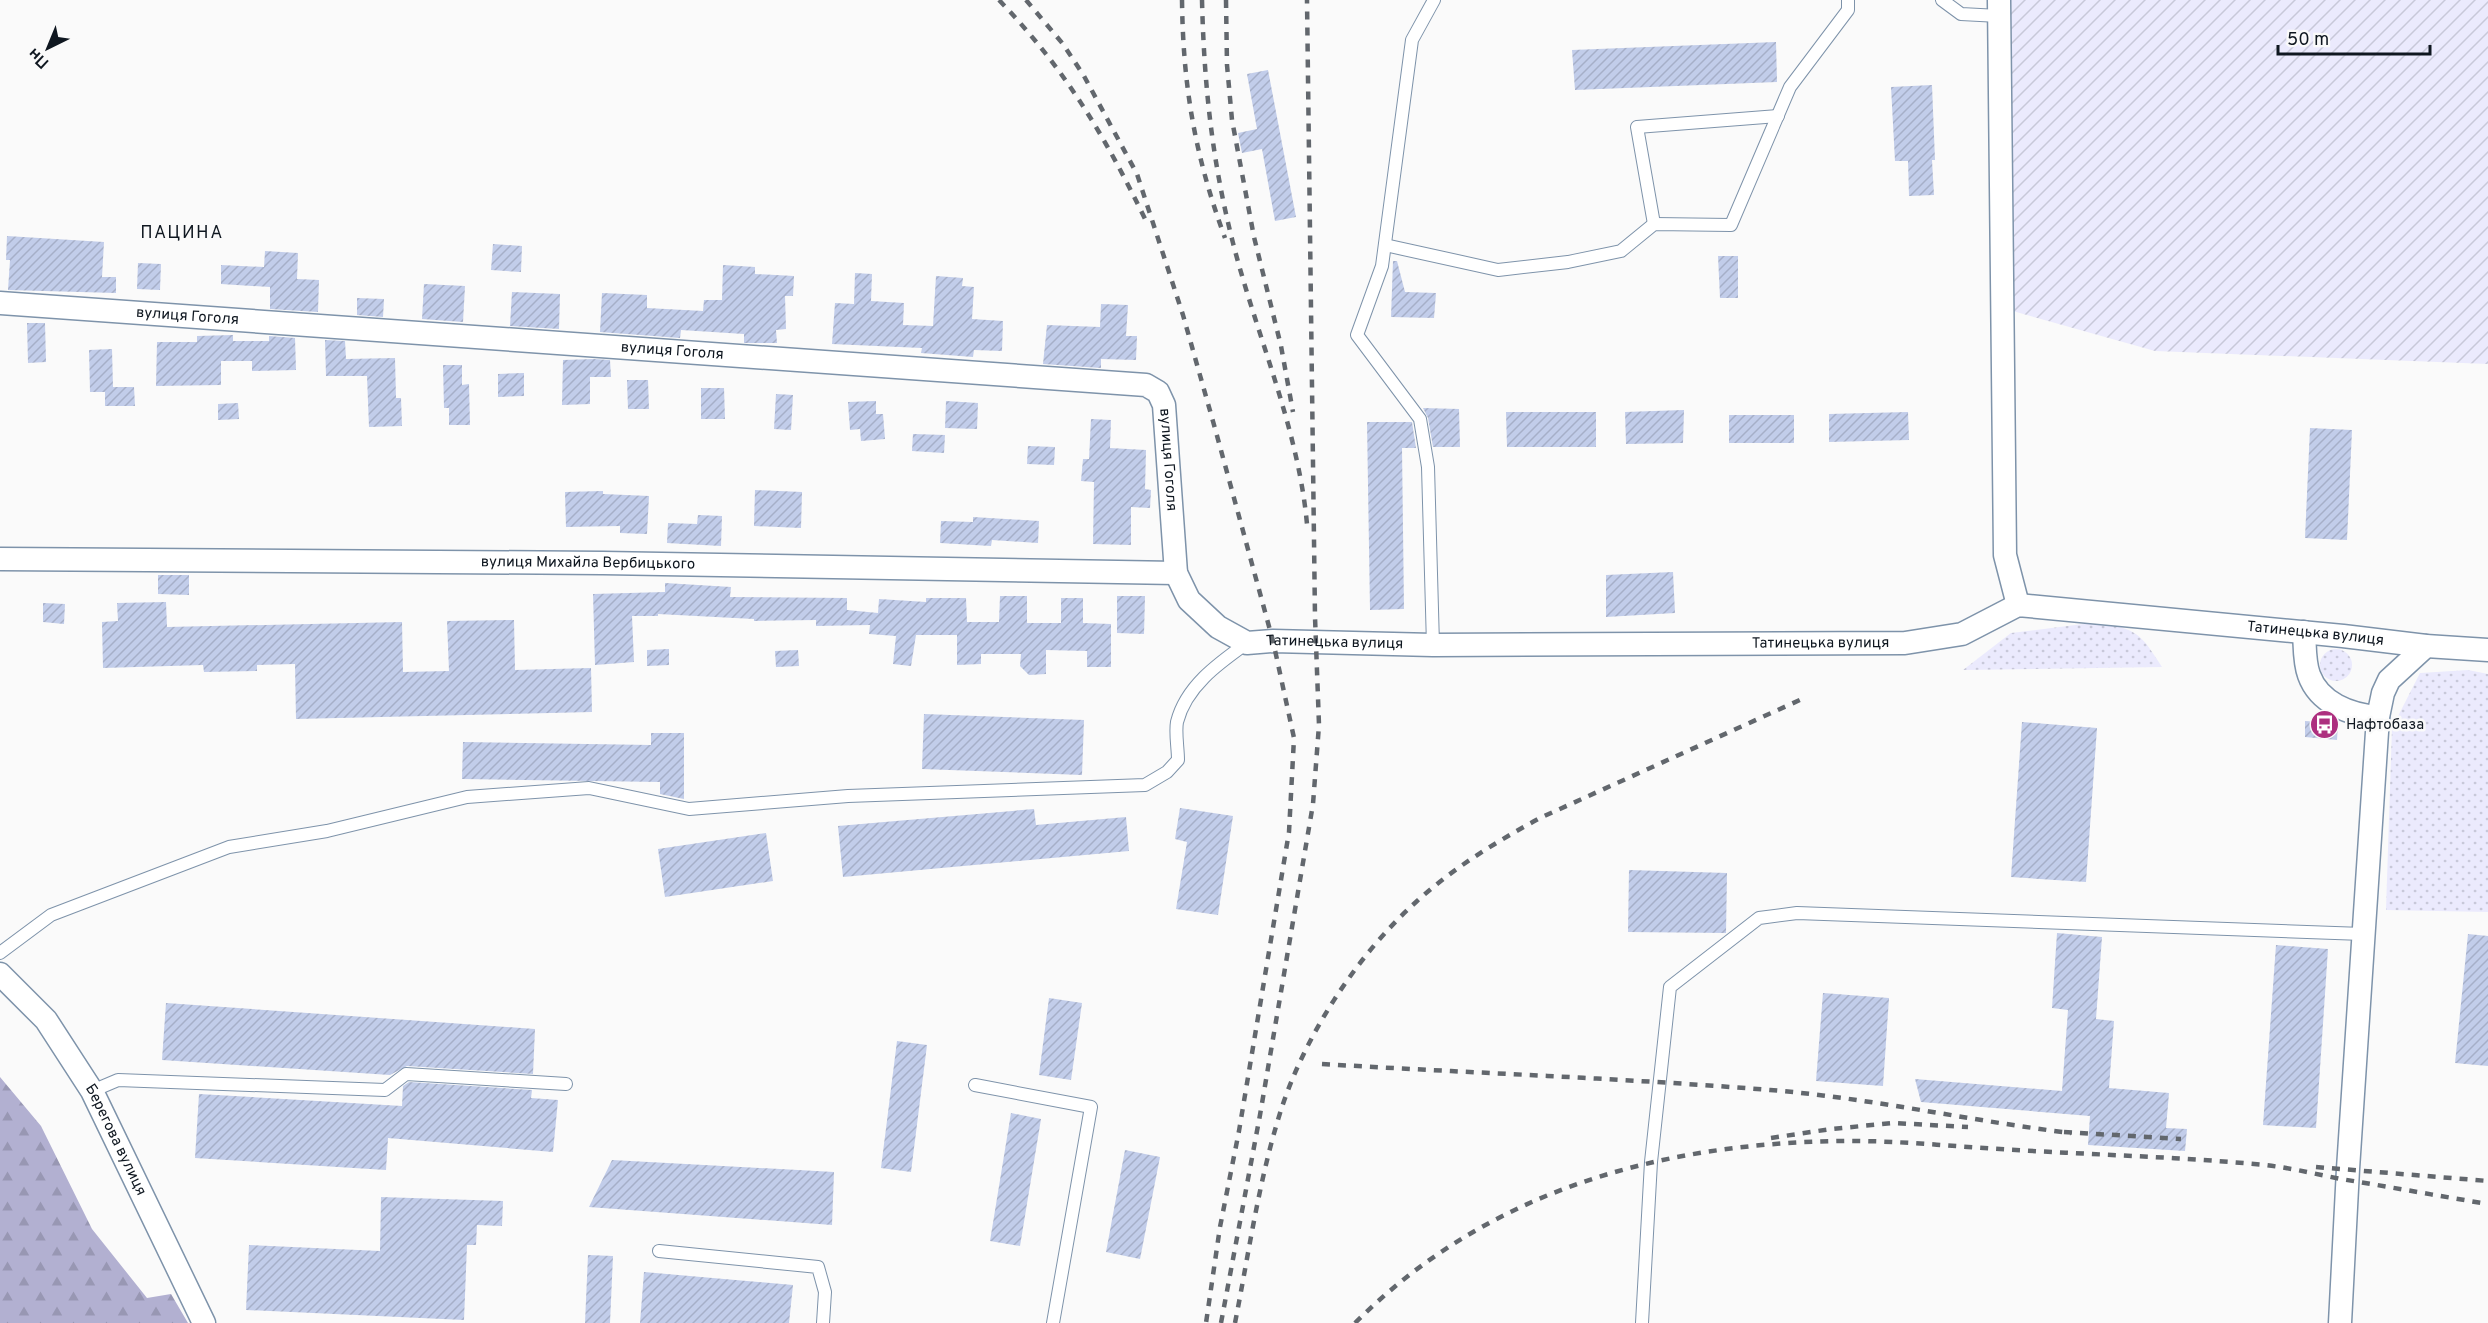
<svg xmlns="http://www.w3.org/2000/svg" width="2488" height="1323" viewBox="0 0 2488 1323" font-family="Overpass,sans-serif">
	<defs>
		<pattern id="grass-dots" width="8" height="8" patternUnits="userSpaceOnUse" patternTransform="scale(1.5)"><rect width="8" height="8" fill="#ebeafd"/><path d="M2 2h.1M6 6h.1" fill="none" stroke="#c8c8d9" stroke-width="1.8" stroke-linecap="round"/></pattern>
		<pattern id="forest-firs" width="22" height="20" patternUnits="userSpaceOnUse" patternTransform="scale(1.5)"><rect width="22" height="20" fill="#b2b0d1"/><path d="M5 1l3.5 6h-7zM16 11l3.5 6h-7z" fill="#9897b3"/></pattern>
		<pattern id="garden-furrows" width="10" height="10" patternUnits="userSpaceOnUse" patternTransform="scale(1.5)"><rect width="10" height="10" fill="#ebeafd"/><path d="M-1 1l2-2M0 10L10 0M9 11l2-2" fill="none" stroke="#c8c8d9"/></pattern>
		<pattern id="building-hatch" width="6" height="6" patternUnits="userSpaceOnUse" patternTransform="scale(1.5)"><rect width="6" height="6" fill="#c2cdea"/><path d="M-1 1l2-2M0 6l6-6M5 7l2-2" fill="none" stroke="#a6afc8"/></pattern>
	</defs>
	<rect width="100%" height="100%" fill="#fafafa"/>
	<!-- grass -->
	<g fill="url(#grass-dots)">
		<path d="M2099,622C2138,630 2140,633 2162,667L1963,670L2011,633Z"/>
		<circle cx="2336" cy="665" r="16"/>
		<path d="M2468,670L2488,674V912L2386,910L2392,728L2420,673Z"/>
	</g>
	<!-- forest -->
	<path fill="url(#forest-firs)" d="M0,1077L41,1126L92,1229L147,1298L171,1294L188,1323H0Z"/>
	<!-- garden -->
	<path fill="url(#garden-furrows)" d="M1997,0H2488V364L2155,351L2002,308Z"/>
	<!-- building -->
	<g fill="url(#building-hatch)">
		<path d="M1776,42L1777,82L1575,90L1572,50Z"/>
		<path d="M1268,70L1296,217L1275,221L1262,149L1242,153L1238,133L1257,129L1247,74Z"/>
		<path d="M1932,85L1935,160H1932L1934,195L1909,196L1908,161H1895L1891,87Z"/>
		<path d="M7,236L104,242L102,277H116V293L8,290L10,260H6Z"/>
		<path d="M493,244L522,246L521,272L491,270Z"/>
		<path d="M265,251L298,253L297,279L319,280L318,312L270,309V287L221,284V265L264,267Z"/>
		<path d="M1718,256H1738V298H1720Z"/>
		<path d="M1393,261H1397L1405,292L1436,293L1434,318L1391,317Z"/>
		<path d="M138,263L161,264L160,290L137,289Z"/>
		<path d="M723,265L755,267V274L794,276L793,296H785L786,329L776,330L777,343H744V334L681,330L680,338L600,332L602,293L647,295V308L703,311L704,300H722Z"/>
		<path d="M855,273L872,274L871,301L904,303L903,325L933,326L936,276L963,278L962,286L974,287L972,319L1003,321L1002,351L974,350L973,357L921,353L922,348L832,344L835,303L854,304Z"/>
		<path d="M424,284L465,286L463,322L422,319Z"/>
		<path d="M512,292L560,294L559,329L510,326Z"/>
		<path d="M357,298L384,299L383,317L357,315Z"/>
		<path d="M1101,304L1128,305L1126,336H1137L1136,360L1101,359V368L1043,364L1047,325L1100,327Z"/>
		<path d="M27,323H45L46,362L28,363Z"/>
		<path d="M233,335V341H269V336L295,338L296,370L252,371V361H221V385L156,386L157,342H197V336Z"/>
		<path d="M325,340L345,341L346,359L395,358L396,398H401L402,426L369,427L367,376H326Z"/>
		<path d="M112,349L113,387H134L135,406H105V392H90L89,350Z"/>
		<path d="M594,359L610,360L611,377H590V404L562,405L563,360Z"/>
		<path d="M443,365H462V385L469,384L470,425H449V408H444Z"/>
		<path d="M524,373V396L498,397V374Z"/>
		<path d="M627,380H648L649,409H628Z"/>
		<path d="M701,388H724L725,419H701Z"/>
		<path d="M776,394L793,395L791,430L774,429Z"/>
		<path d="M876,401V414H883L885,439L861,441L860,429L850,430L848,402Z"/>
		<path d="M946,401L978,403L977,429L945,428Z"/>
		<path d="M238,403L239,419L218,420V404Z"/>
		<path d="M1423,408L1459,409L1460,447H1433L1428,418Z"/>
		<path d="M1684,410L1683,443L1626,444L1625,412Z"/>
		<path d="M1506,412H1596V447H1507Z"/>
		<path d="M1908,412L1909,440L1829,442V414Z"/>
		<rect x="1729" y="415" width="65" height="28"/>
		<path d="M1091,419L1111,420L1110,448L1146,450L1145,489L1151,490L1150,508L1131,507V545L1093,544L1094,482L1081,481L1083,459H1089Z"/>
		<path d="M1367,422H1412L1416,448H1402L1404,609L1370,610Z"/>
		<path d="M2310,428L2352,430L2347,540L2305,538Z"/>
		<path d="M913,434L945,435L944,453L912,451Z"/>
		<path d="M1028,446L1055,447L1054,465L1027,464Z"/>
		<path d="M755,490L802,492L801,528L754,526Z"/>
		<path d="M603,491V494L649,496L647,534L620,533V526L566,527L565,492Z"/>
		<path d="M698,515L722,516L721,546L667,543L668,523L697,524Z"/>
		<path d="M973,517L1039,521L1038,543L992,540L991,546L940,543L941,521L973,522Z"/>
		<path d="M1673,572L1675,613L1606,617V575Z"/>
		<path d="M158,575H189V595L158,594Z"/>
		<path d="M665,583L731,587L730,597L847,598V610L878,613L879,599L926,602V598H966L967,622H999L1000,596H1027V623H1061V598H1083V623L1111,624V667H1087V651L1046,650V674L1029,675L1020,666L1021,654H981V664L957,665V635H916L911,666L893,664L896,636L869,634L870,625L816,626V620L754,621V619L658,614V616H632L634,662L595,665L593,594L665,592Z"/>
		<path d="M1117,596H1145L1144,634L1117,633Z"/>
		<path d="M166,602L167,627L402,622L403,672L449,671L447,621L514,620L515,670L591,668L592,712L296,719L295,664L257,665V671L204,672L203,665L103,668L102,622L118,621L117,603Z"/>
		<path d="M43,603L65,604L64,624L43,622Z"/>
		<path d="M669,649V665L647,666V650Z"/>
		<path d="M798,650L799,666L776,667L775,651Z"/>
		<path d="M924,714L1084,720L1082,775L922,769Z"/>
		<path d="M2305,721L2338,723L2337,740L2305,737Z"/>
		<path d="M2022,722L2097,728L2086,882L2011,877Z"/>
		<path d="M651,733H684V799L660,794V782L462,779L463,742L651,745Z"/>
		<path d="M1180,808L1233,816L1218,915L1176,909L1187,842L1175,839Z"/>
		<path d="M1034,809L1036,825L1126,817L1129,851L843,877L838,826Z"/>
		<path d="M766,833L773,881L665,897L658,849Z"/>
		<path d="M1629,870L1727,873L1726,933L1628,932Z"/>
		<path d="M2057,933L2102,937L2096,1019L2114,1021L2109,1088L2169,1093L2166,1128L2187,1129L2185,1151L2088,1145L2090,1116L1921,1102L1915,1079L2062,1091L2068,1010L2052,1008Z"/>
		<path d="M2468,934L2488,936V1066L2455,1063Z"/>
		<path d="M2276,945L2328,949L2316,1128L2263,1125Z"/>
		<path d="M1823,993L1889,998L1883,1086L1816,1081Z"/>
		<path d="M1049,998L1082,1003L1071,1080L1039,1075Z"/>
		<path d="M166,1003L535,1029L533,1074L407,1066L390,1075L162,1060Z"/>
		<path d="M897,1041L927,1045L911,1172L881,1168Z"/>
		<path d="M409,1082L532,1090L531,1098L558,1100L553,1152L388,1138L386,1170L195,1158L199,1094L402,1106L403,1086Z"/>
		<path d="M1011,1113L1041,1119L1020,1246L990,1241Z"/>
		<path d="M1125,1150L1160,1157L1140,1259L1106,1252Z"/>
		<path d="M612,1160L834,1172L832,1225L589,1207Z"/>
		<path d="M381,1197L503,1201L502,1226L477,1225L476,1245H467L464,1320L246,1310L249,1245L380,1251Z"/>
		<path d="M588,1255L613,1256L610,1323H585Z"/>
		<path d="M644,1272L793,1285L789,1323H640Z"/>
	</g>
	<g fill="none" stroke-linecap="round" stroke-linejoin="round">
		<defs>
			<g id="lane">
				<path d="M1942,0L1961,14L1999,16"/>
				<path d="M1654,224L1637,127L1778,116"/>
				<path d="M1385,245L1498,270L1568,262L1621,251L1654,224L1731,225L1790,87L1848,10V0"/>
				<path d="M1433,645L1428,467L1420,419L1357,335L1382,266L1412,40L1434,0"/>
				<path d="M0,953L51,915L229,847L327,831L467,797L589,788L689,809L848,796L1145,785L1167,772L1178,760C1178,748 1175,733 1177,722C1186,686 1219,663 1247,643"/>
				<path d="M975,1085L1091,1107L1053,1323"/>
				<path d="M92,1091L118,1080L385,1090L406,1074L566,1084"/>
				<path d="M659,1251L818,1267L825,1292L823,1323"/>
				<path d="M1642,1323L1651,1162L1670,987L1759,918L1797,913L2363,934"/>
			</g>
			<g id="street">
				<path d="M1999,0L2005,555L2018,605"/>
				<path id="s1" d="M0,303L1146,385L1158,392L1164,405L1176,573L1189,600L1218,627L1247,643L1273,641L1433,645L1905,643L1962,634L2018,605L2343,636L2426,646L2488,650"/>
				<path id="s2" d="M0,559L603,563L1176,573"/>
				<path d="M2304,632C2305,645 2304,662 2309,675C2319,703 2350,715 2378,717"/>
				<path id="s3" d="M0,974L46,1020L92,1091L204,1323"/>
				<path d="M2340,1323L2348,1169L2378,717L2383,693L2389,680L2426,646"/>
			</g>
		</defs>
		<!-- lane casing -->
		<use href="#lane" stroke="#7e93aa" stroke-width="14"/>
		<!-- street casing -->
		<use href="#street" stroke="#7e93aa" stroke-width="25"/>
		<!-- lane -->
		<use href="#lane" stroke="#fff" stroke-width="12"/>
		<!-- street -->
		<use href="#street" stroke="#fff" stroke-width="22"/>
		<!-- rail -->
		<g stroke="#62676d" stroke-width="4.5" stroke-dasharray="8 8" stroke-linecap="butt">
			<path d="M999,0C1066,70 1105,136 1147,223"/>
			<path d="M1026,0L1063,44L1084,76L1137,174L1183,315L1216,432L1273,641L1294,738L1289,832L1239,1131L1220,1227L1206,1323"/>
			<path d="M1182,0C1183,87 1195,156 1225,238"/>
			<path d="M1202,0C1204,84 1212,161 1233,243C1257,337 1298,427 1307,524"/>
			<path d="M1226,0L1227,65L1232,120L1254,237L1281,346L1293,412"/>
			<path d="M1322,1064C1471,1073 1621,1078 1770,1090C1871,1098 1970,1121 2071,1133"/>
			<path d="M2064,1132L2181,1139"/>
			<path d="M1771,1138L1831,1129L1893,1123L1968,1127"/>
			<path d="M2316,1167L2488,1181"/>
			<path d="M1221,1323L1260,1115L1313,804L1319,725L1315,617L1307,0"/>
			<path d="M1235,1323C1249,1252 1259,1179 1281,1110C1305,1035 1358,954 1416,902C1453,868 1496,842 1540,818L1802,699"/>
			<path d="M1355,1323C1486,1192 1656,1144 1838,1141C1897,1140 1957,1147 2016,1150C2099,1155 2182,1157 2265,1165C2291,1168 2316,1174 2341,1179C2390,1187 2439,1196 2488,1204"/>
		</g>
	</g>
	<!-- icons -->
	<defs>
		<symbol id="bus-disc" viewBox="-11 -11 22 22"><circle r="9.5" fill="#ad2f7f" stroke="#fafafa"/><path d="M-5-6H5V4H4V6H2V4H-2V6H-4V4H-5ZM-3.5-4V0h7V-4ZM-3.5 1.2v1.5H-2V1.2ZM2 1.2v1.5H3.5V1.2Z" fill="#fff"/></symbol>
	</defs>
	<g fill-rule="evenodd">
		<use href="#bus-disc" x="2308" y="708" width="33" height="33"/>
	</g>
	<g text-anchor="middle" dominant-baseline="central" stroke-width="5" stroke-linejoin="round" paint-order="stroke">
		<!-- street labels -->
		<g font-size="15" fill="#0f1720" stroke="#fafafa">
			<text stroke="none"><textPath href="#s1" startOffset="188">вулиця Гоголя</textPath></text>
			<text stroke="none"><textPath href="#s1" startOffset="674">вулиця Гоголя</textPath></text>
			<text stroke="none"><textPath href="#s1" startOffset="1232">вулиця Гоголя</textPath></text>
			<text stroke="none"><textPath href="#s2" startOffset="588">вулиця Михайла Вербицького</textPath></text>
			<text stroke="none"><textPath href="#s1" startOffset="2526">Татинецька вулиця</textPath></text>
			<text stroke="none"><textPath href="#s1" startOffset="1536">Татинецька вулиця</textPath></text>
			<text stroke="none"><textPath href="#s1" startOffset="2022">Татинецька вулиця</textPath></text>
			<text stroke="none"><textPath href="#s3" startOffset="204">Берегова вулиця</textPath></text>
		</g>
		<!-- poi labels -->
		<g font-size="15" fill="#0f1720" stroke="#fafafa" text-anchor="start">
			<text x="2346" y="725">Нафтобаза</text>
		</g>
		<!-- quarter labels -->
		<g font-size="18" letter-spacing="1.5" fill="#0f1720" stroke="#fafafa">
			<text x="182" y="233">ПАЦИНА</text>
		</g>
	</g>
	<!-- north arrow -->
	<g transform="translate(48 48) rotate(223)" stroke="#fafafa" stroke-width="4.5" paint-order="stroke">
	<path d="M0-4.5L10 22L0 15L-10 22Z" fill="#0f1720"/>
	<text y="-9" font-size="16" font-weight="bold" text-anchor="middle" fill="#0f1720">Пн</text>
	</g>
	<!-- scale -->
	<path d="M2278 45v9h152v-9" fill="none" stroke="#0f1720" stroke-width="3"/>
	<text x="2287" y="45" font-size="18" fill="#0f1720" stroke="#fafafa" stroke-width="4.5" paint-order="stroke">50 m</text>
</svg>
